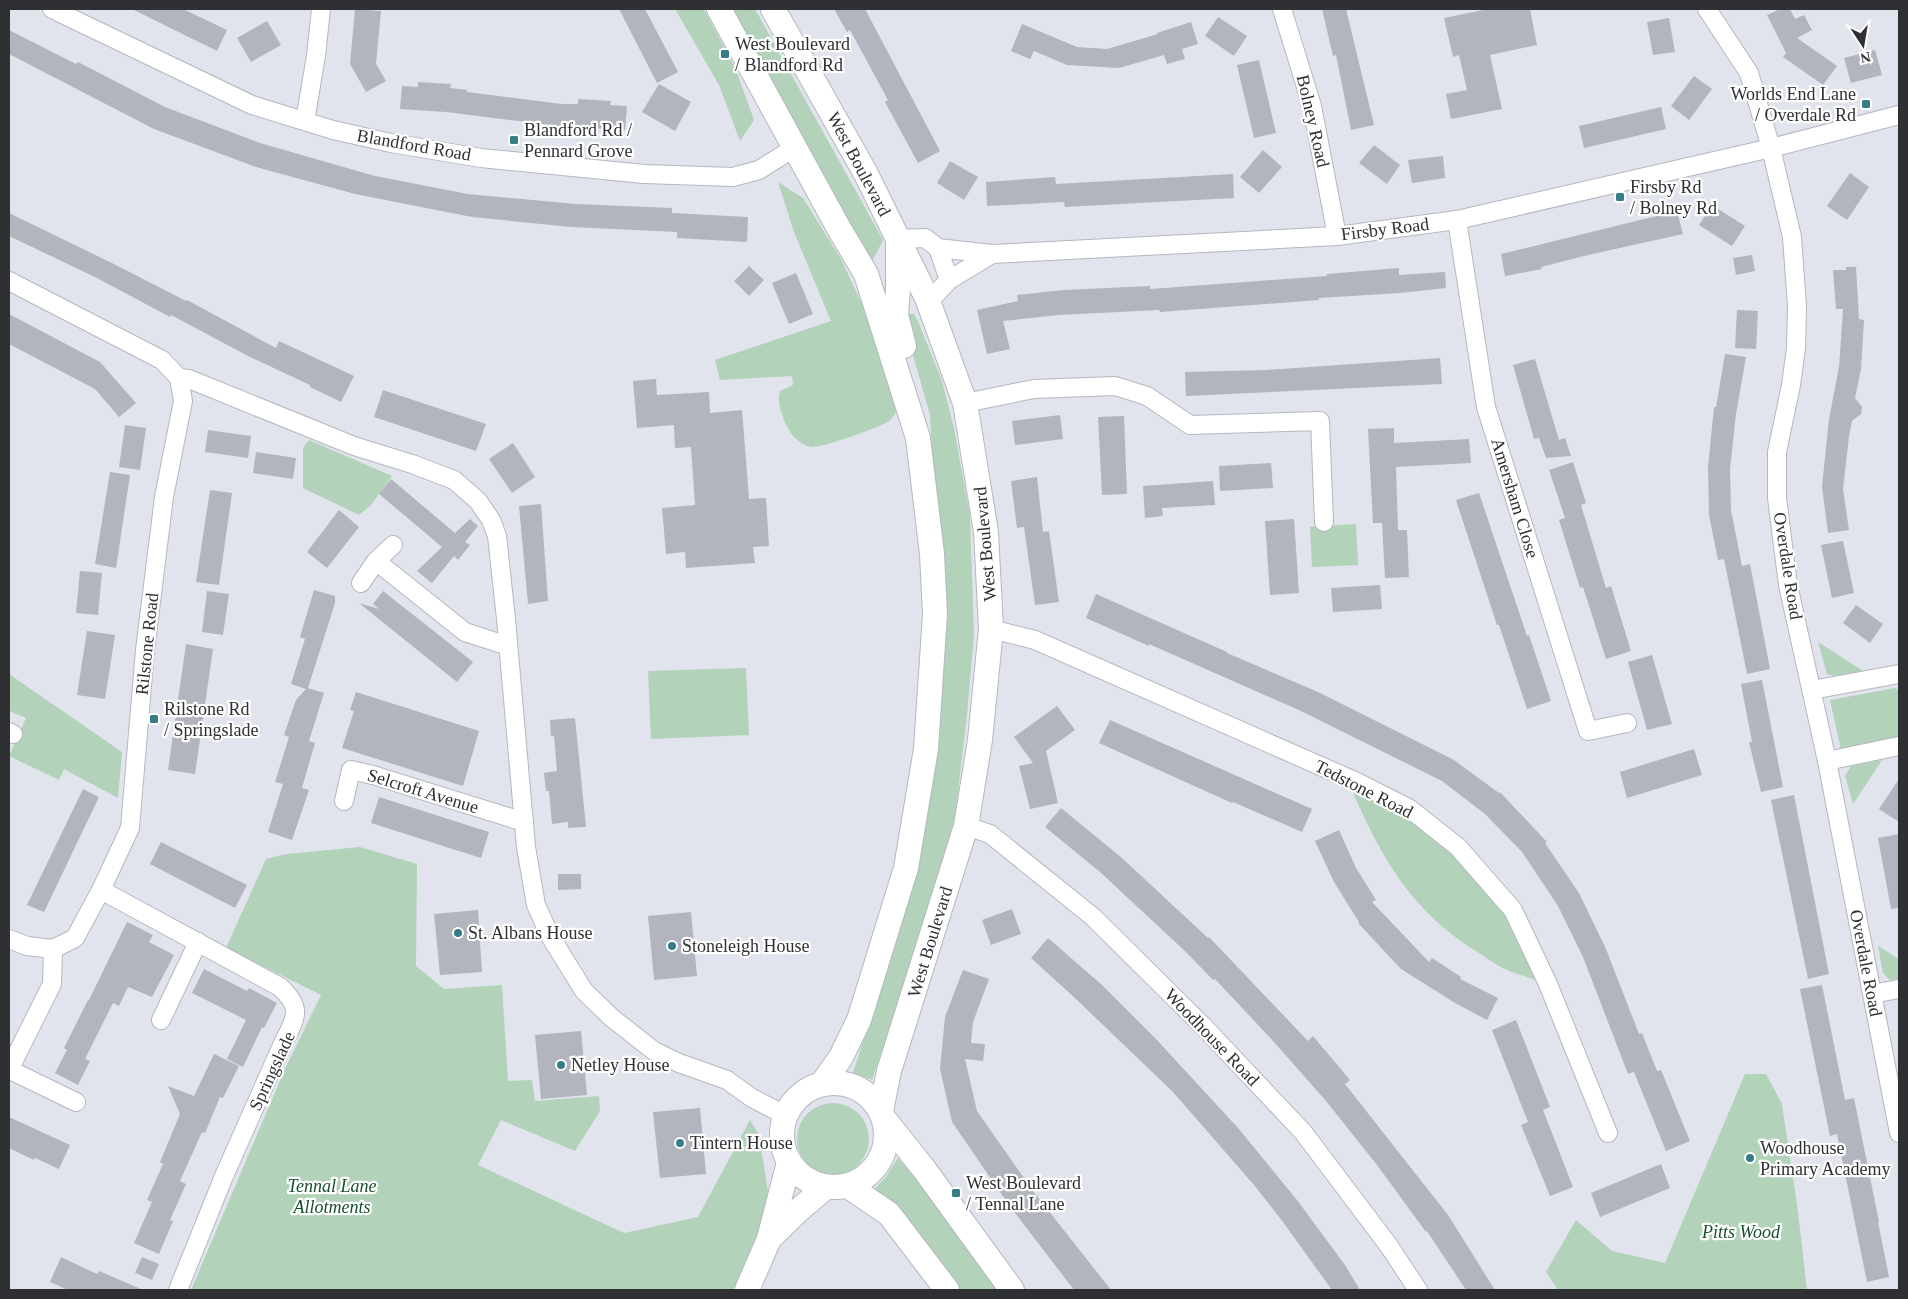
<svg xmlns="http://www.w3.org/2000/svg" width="1908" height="1299" viewBox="0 0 1908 1299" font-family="Georgia,serif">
	<rect width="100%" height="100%" fill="#e1e4ed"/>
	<!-- green -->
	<g fill="#b2d2b9">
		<path d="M675,9H704L736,70L754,120L740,141L719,85Z"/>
		<path d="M730,9H755L883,240L872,262Z"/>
		<path d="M778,182L803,198L841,259L870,321L896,412C894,415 892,419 889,421C878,428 822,448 811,447C797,444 787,430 783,417C780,408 777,401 780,391L793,385L792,376L720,380L715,360L831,321L794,232Z"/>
		<path d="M905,314H914L918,321L942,381L954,428L970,516L974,635L967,715L955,818L917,945L872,1080L853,1073L905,908L935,504L930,415L903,320Z"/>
		<path d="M309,440L392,476L371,505L359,515L303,488V448Z"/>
		<path d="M1356,524L1358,565L1312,567L1310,527Z"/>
		<path d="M1818,642L1863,671L1835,676L1827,674Z"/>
		<path d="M746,668L749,735L651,739L648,671Z"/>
		<path d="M9,674L122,752L118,798L64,769L59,780L9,756L26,718L9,711Z"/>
		<path d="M1895,688L1899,690V738L1841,750L1830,700Z"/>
		<path d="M1882,760L1853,804L1845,776L1851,766Z"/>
		<path d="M1346,777L1410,809L1513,910L1548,984C1534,979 1518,975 1505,969C1496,965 1487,958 1479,953C1406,908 1379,852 1346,777Z"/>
		<path d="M360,847L417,864L416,966L444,989L502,985L508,1081L532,1080L535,1101L599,1096L600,1111L575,1151L501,1120L478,1165L624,1233L698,1217L750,1120L759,1135L768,1191L763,1223L733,1290H191L284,1071L321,995L226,948L266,859L287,854Z"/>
		<path d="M1878,946L1899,959V979L1890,980L1883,973Z"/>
		<path d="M1745,1074H1766L1782,1104L1798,1212L1807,1290H1558L1546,1272L1576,1220L1612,1251L1665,1263Z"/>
		<circle cx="833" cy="1139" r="36"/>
		<path d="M898,1158L934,1200L1000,1290H956L874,1190L885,1178Z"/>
	</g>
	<!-- building -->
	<g fill="#b2b5bd">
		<path d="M132,9H183L227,30L217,51Z"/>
		<path d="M355,9L381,11L376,64L386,81L366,92L350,64Z"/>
		<path d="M619,9H645L678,72L657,83Z"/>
		<path d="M834,9H865L940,151L918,163L885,102L888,100L850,30L847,32Z"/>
		<path d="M1322,9H1346L1374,125L1351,130L1336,55L1333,56Z"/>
		<path d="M1488,9H1530L1537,45L1490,55L1502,109L1451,119L1446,94L1467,90L1459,55L1453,57L1444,18Z"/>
		<path d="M1780,9H1790L1795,19L1804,15L1812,30L1797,38L1837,66L1823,85L1783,57L1786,53L1767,15Z"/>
		<path d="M1218,17L1247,36L1234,56L1205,36Z"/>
		<path d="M1669,18L1675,52L1653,55L1647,22Z"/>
		<path d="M267,21L281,45L251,62L237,38Z"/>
		<path d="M1191,22L1198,44L1182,49L1185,59L1167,64L1164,55L1119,68L1067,65L1034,51L1030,59L1011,51L1022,24L1077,47L1107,49L1158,34L1157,33Z"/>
		<path d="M9,30L76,64L78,62L165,107L260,143L375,176L468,194L576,204L672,208V213L748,217L747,242L677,238V232L571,227L472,217L355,194L256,167L154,129L9,54Z"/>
		<path d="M1875,50L1882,75L1851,83L1844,58Z"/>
		<path d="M1259,60L1276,133L1254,138L1237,65Z"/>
		<path d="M1694,76L1712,89L1689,120L1671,106Z"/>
		<path d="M418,82L451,84L450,88L467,90V92L562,104H578V99L611,101L610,105L627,106L625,130L559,126L446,112L400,109L402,86L418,87Z"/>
		<path d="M659,84L691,102L675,131L642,112Z"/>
		<path d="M1661,107L1666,129L1584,148L1579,126Z"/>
		<path d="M1374,145L1400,165L1387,184L1359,163Z"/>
		<path d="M1263,150L1282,167L1259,193L1240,177Z"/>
		<path d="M1443,156L1445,178L1412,183L1408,160Z"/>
		<path d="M950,161L978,177L964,200L937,183Z"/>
		<path d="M1850,173L1869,187L1847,220L1827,206Z"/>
		<path d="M1233,174L1234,198L1065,207L1064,202L987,206L986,182L1055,177L1056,184Z"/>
		<path d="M1712,205L1745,226L1732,246L1699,225Z"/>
		<path d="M1677,211L1683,234L1588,255L1541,267L1542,269L1505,276L1501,254Z"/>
		<path d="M9,213L114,264L186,301L187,300L276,348L279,341L354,376L341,402L310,387V385L248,356L171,315L170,317L97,278L9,236Z"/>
		<path d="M1752,255L1755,271L1736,275L1733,258Z"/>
		<path d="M749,266L764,280L749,296L734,281Z"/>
		<path d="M1846,267H1856L1859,319L1864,320L1861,369L1855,398L1862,407L1861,414L1852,421L1849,436L1843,489L1849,530L1828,533L1822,487L1829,419L1839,367L1843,309H1836L1833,270H1846Z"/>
		<path d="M1399,268V275L1445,272L1446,288L1400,293L1319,298V300L1160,312L1159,310L1059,315L1003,321L1010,349L987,354L977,310L1018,301L1017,295L1064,290L1150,286V289L1327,276V274Z"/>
		<path d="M796,273L813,314L789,324L772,283Z"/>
		<path d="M1737,310L1758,311L1756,349L1735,348Z"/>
		<path d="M9,314L100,362L136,403L119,417L95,389L9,344Z"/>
		<path d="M1725,354L1746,357L1736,414L1730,469L1731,510L1742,566L1750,564L1770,669L1747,674L1724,559L1718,560L1709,515L1708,467L1714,407H1716Z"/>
		<path d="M1440,358L1442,384L1186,396L1185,372L1266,370Z"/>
		<path d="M1535,359L1559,440L1565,438L1571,456L1546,458L1539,438L1534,439L1513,365Z"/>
		<path d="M656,379L657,395L709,392L710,413L742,410L749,499L766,498L769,546L753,547L755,563L686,568L685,552L666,554L662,508L695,505L691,447L675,448L674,425L637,428L633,381Z"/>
		<path d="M383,390L486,424L476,451L374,417Z"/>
		<path d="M1060,415L1063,439L1015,445L1012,421Z"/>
		<path d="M1124,416L1127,494L1102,495L1098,417Z"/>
		<path d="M125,425L146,428L140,470L119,467Z"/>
		<path d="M1394,428V443L1469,439L1471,463L1396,467L1398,530H1407L1409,577L1385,578L1382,523H1373L1368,429Z"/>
		<path d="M208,430L251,436L248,458L205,452Z"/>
		<path d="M513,443L535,477L512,493L489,459Z"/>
		<path d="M256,452L296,458L293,479L253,473Z"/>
		<path d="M1573,462L1586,503L1581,505L1606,588L1611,586L1631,651L1606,659L1583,587L1580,588L1559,520L1565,518L1549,470Z"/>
		<path d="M1271,463L1273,488L1220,491L1219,466Z"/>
		<path d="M110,472L130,475L116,568L95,564Z"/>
		<path d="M1037,477L1043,532L1049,531L1059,602L1035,605L1024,527L1017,528L1011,481Z"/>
		<path d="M391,479L455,533L470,519L478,526L465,542L470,545L458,560L454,556L432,583L417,571L442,547L379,494Z"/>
		<path d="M1213,481L1215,505L1162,508L1163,516L1145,518L1143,486Z"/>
		<path d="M210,490L232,493L219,585L196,582Z"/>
		<path d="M1479,493L1527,636L1529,635L1551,701L1527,709L1499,625H1497L1456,500Z"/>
		<path d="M541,504L548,601L528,604L519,506Z"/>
		<path d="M339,510L359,527L327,568L307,552Z"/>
		<path d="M1294,519L1299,593L1270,595L1265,521Z"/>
		<path d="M1843,541L1854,593L1832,598L1821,545Z"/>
		<path d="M80,571L102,573L98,615L76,613Z"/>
		<path d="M1380,585L1382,609L1333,612L1331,588Z"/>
		<path d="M314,590L335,596V603L308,688L324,693L309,741L315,743L302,788L309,790L292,840L268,832L283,784L275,782L289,737L284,735L296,700L306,689L291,684L305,639L300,637Z"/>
		<path d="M207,591L229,594L223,635L202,632Z"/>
		<path d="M383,591L473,662L457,682L359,603L379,609L373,604Z"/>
		<path d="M1096,594L1227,652V653L1318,692L1454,760L1499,793L1500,792L1547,842L1545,843L1579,893L1606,949L1639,1034L1642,1033L1657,1071L1661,1070L1690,1141L1666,1151L1634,1072L1628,1074L1583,957L1558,906L1522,852L1485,814L1442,781L1301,711L1149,644V646L1086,618Z"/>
		<path d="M1856,605L1883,624L1870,643L1843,623Z"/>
		<path d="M87,631L115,635L105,699L77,695Z"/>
		<path d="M186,644L213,649L195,774L168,770Z"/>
		<path d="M1652,655L1672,724L1647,730L1628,662Z"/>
		<path d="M1762,680L1783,787L1761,792L1749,742H1752L1741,684Z"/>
		<path d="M356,692L479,731L463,786L342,748L354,711L350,710Z"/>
		<path d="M1057,706L1075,730L1046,751L1058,803L1030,809L1019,766L1033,763L1014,737Z"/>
		<path d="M575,718L586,827L568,828V822L552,824L549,791H546L544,773L557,771L554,736H551L550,720Z"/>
		<path d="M1110,720L1312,809L1302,832L1233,802L1232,803L1099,743Z"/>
		<path d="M1694,749L1702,775L1627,798L1620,772Z"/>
		<path d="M1899,779V822L1879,809Z"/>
		<path d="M83,789L99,797L44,912L27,905Z"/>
		<path d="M1794,795L1829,974L1808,979L1771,800Z"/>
		<path d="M379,797L489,832L481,858L371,823Z"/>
		<path d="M1061,808L1122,858L1208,938L1209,937L1308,1041L1313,1036L1350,1080L1345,1084L1448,1215L1495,1290H1466L1427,1231L1426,1232L1377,1165L1326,1101L1274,1042L1215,979L1213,980L1187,953L1100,872L1045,827Z"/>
		<path d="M1339,830L1356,868L1376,900L1372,902L1429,962L1432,958L1461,977L1460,979L1498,998L1487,1020L1455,1003L1401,969L1358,923L1359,922L1334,882L1315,841Z"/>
		<path d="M1899,834V908L1891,909L1878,838Z"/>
		<path d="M161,842L247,885L235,908L150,864Z"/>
		<path d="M558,874H581V889L558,890Z"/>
		<path d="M1012,909L1021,934L991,945L982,920Z"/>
		<path d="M478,910L482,972L440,975L434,914Z"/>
		<path d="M691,912L697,976L654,980L648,916Z"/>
		<path d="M127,922L153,935L149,942L174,955L152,997L128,987L119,1006L113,1003L85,1059L90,1061L78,1085L55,1073L67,1050L64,1048L88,1000H89Z"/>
		<path d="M1048,938L1102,985L1156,1039L1238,1128L1297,1200L1345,1265L1360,1290H1332L1280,1218L1254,1185L1173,1092L1076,999L1031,958Z"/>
		<path d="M204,969L247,991L249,988L277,1003L264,1028L262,1027L243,1067L227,1059L246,1020L192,993Z"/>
		<path d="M963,970L989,979L973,1022L971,1043L985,1044L983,1061L965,1059L977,1111L1033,1191L1111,1290H1074L1009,1205L952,1122L940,1069L945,1017Z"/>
		<path d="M1822,985L1845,1100L1854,1098L1879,1222H1878L1889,1277L1867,1282L1837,1134L1830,1136L1800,989Z"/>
		<path d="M1516,1020L1550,1107L1543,1110L1573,1187L1550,1196L1521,1125L1528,1122L1492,1030Z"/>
		<path d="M581,1031L587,1095L541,1099L535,1035Z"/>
		<path d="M214,1054L239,1066L223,1098L220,1097L205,1133L202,1132L180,1181L186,1184L170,1220L173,1221L159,1254L134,1243L152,1202L147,1200L163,1164L160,1162L180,1114L168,1086L194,1096Z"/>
		<path d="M700,1108L706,1174L660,1178L653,1112Z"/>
		<path d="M9,1117L70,1145L59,1169L35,1158L34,1160L9,1148Z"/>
		<path d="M1661,1164L1670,1188L1600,1217L1591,1193Z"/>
		<path d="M61,1257L97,1274L99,1271L143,1290H68L50,1282Z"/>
		<path d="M142,1257L159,1264L152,1280L135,1273Z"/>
	</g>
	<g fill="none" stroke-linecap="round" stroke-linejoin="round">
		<defs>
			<g id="street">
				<path d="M52,9L252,105L333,130L391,143L481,158L644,174L733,177L759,170L794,148"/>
				<path d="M1282,9L1312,106L1337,236"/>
				<path d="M1707,9L1749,73L1771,148L1792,237L1797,306L1796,348L1791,385L1777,452V498L1788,585L1827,761L1899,1133"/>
				<path d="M305,121L316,56L321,9"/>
				<path d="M1457,220L1486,407L1588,731L1627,723"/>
				<path d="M898,239L925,238L938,248L992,254L1337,236L1457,220L1771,148L1899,115"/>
				<path d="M938,248L949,280"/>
				<path d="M9,281L162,360L179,378L183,401L164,497L145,650L130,828L101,890L75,938L53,949L27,946L9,939"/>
				<path d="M927,298L935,295L949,280L992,254"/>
				<path d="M179,378L189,379L354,446L412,464L454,480L478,501L491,520L497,536L506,619L526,847L536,905L550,936L584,991L612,1018L654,1051L679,1063L727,1080L752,1098L785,1115"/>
				<path d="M965,403L1034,389L1115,386L1147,396L1190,425L1320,421L1324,522"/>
				<path d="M376,561L465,632L508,646"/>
				<path d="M361,583L376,561L393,545"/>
				<path d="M991,629L1035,640L1359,783L1410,809L1458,847L1513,910L1548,984L1608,1133"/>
				<path d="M1812,690L1899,674"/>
				<path d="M9,732L13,734"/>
				<path d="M1827,761L1899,746"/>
				<path d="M344,801L351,770L373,775L524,822"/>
				<path d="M966,826L990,834L1093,917L1204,1027L1303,1132L1389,1246L1418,1290"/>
				<path d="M101,890L280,987C302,1007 297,1017 284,1041L224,1176L178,1290"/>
				<path d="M1872,994L1899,989"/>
				<path d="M161,1020L198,942"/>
				<path d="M9,1070L52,984L53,949"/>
				<path d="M10,1070L76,1102"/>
			</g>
			<g id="secondary">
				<path d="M719,9L837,225L866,274L918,438L932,554L935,614L926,749L906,868L859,1020L841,1057L822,1084"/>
				<path d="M773,9L866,174L927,298L965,403L986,532L991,629L980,740L966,826L889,1071L881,1111"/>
				<path d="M898,245V289L896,315L904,346"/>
				<circle cx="834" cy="1135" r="52"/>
				<path d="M885,1120L924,1169L1012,1290"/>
				<path d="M848,1186L889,1214L947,1290"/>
				<path d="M769,1239L801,1208L826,1187"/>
				<path d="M747,1290L769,1239L789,1162"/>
			</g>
		</defs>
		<!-- street casing -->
		<use href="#street" stroke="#b5b7c0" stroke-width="20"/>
		<!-- secondary casing -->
		<use href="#secondary" stroke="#b5b7c0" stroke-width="26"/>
		<!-- street -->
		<use href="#street" stroke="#fff" stroke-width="18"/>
		<!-- secondary -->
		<use href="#secondary" stroke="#fff" stroke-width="24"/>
	</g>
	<!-- markers -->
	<g fill="#367d87" stroke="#fff" stroke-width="2">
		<rect x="720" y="49" width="10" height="10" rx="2.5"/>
		<rect x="1861" y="99" width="10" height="10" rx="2.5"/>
		<rect x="509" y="135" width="10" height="10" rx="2.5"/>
		<rect x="1615" y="192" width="10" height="10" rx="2.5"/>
		<rect x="149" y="714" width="10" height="10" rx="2.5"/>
		<circle cx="458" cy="933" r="5"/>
		<circle cx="672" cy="946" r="5"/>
		<circle cx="561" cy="1065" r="5"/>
		<circle cx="680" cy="1143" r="5"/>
		<circle cx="1750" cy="1158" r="5"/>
		<rect x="951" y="1188" width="10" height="10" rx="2.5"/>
	</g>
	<g text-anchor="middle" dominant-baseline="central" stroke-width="4.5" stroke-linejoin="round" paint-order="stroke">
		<!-- poi labels -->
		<g font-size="18" fill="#2f3033" stroke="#fff" text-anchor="start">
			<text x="735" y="44">West Boulevard<tspan x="735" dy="21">/ Blandford Rd</tspan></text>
			<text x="1856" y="94" text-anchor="end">Worlds End Lane<tspan x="1856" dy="21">/ Overdale Rd</tspan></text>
			<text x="524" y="130">Blandford Rd /<tspan x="524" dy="21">Pennard Grove</tspan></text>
			<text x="1630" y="187">Firsby Rd<tspan x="1630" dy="21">/ Bolney Rd</tspan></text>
			<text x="164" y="709">Rilstone Rd<tspan x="164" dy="21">/ Springslade</tspan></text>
			<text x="468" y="933">St. Albans House</text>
			<text x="682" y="946">Stoneleigh House</text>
			<text x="571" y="1065">Netley House</text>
			<text x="690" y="1143">Tintern House</text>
			<text x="1760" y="1148">Woodhouse<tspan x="1760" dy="21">Primary Academy</tspan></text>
			<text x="966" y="1183">West Boulevard<tspan x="966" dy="21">/ Tennal Lane</tspan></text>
		</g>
		<!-- street labels -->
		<g font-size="18" fill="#2f3033" stroke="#fff">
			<text transform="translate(1313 121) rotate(77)">Bolney Road</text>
			<text transform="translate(414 145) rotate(10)">Blandford Road</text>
			<text transform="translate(859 164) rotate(62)">West Boulevard</text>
			<text transform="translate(1385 229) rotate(-7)">Firsby Road</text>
			<text transform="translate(1515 498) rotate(73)">Amersham Close</text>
			<text transform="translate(985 544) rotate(-95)">West Boulevard</text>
			<text transform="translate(1788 566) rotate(81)">Overdale Road</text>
			<text transform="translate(147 644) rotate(-84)">Rilstone Road</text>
			<text transform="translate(1364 789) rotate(27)">Tedstone Road</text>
			<text transform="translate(423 791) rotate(17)">Selcroft Avenue</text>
			<text transform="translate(930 942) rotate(-73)">West Boulevard</text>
			<text transform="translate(1866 963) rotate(79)">Overdale Road</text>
			<text transform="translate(1212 1037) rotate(46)">Woodhouse Road</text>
			<text transform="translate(272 1071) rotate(-65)">Springslade</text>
		</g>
		<!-- park labels -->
		<g font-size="18" font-style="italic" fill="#174f2c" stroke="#fff">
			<text x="332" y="1186">Tennal Lane<tspan x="332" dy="21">Allotments</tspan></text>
			<text x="1741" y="1232">Pitts Wood</text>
		</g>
	</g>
	<!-- border -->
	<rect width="1908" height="1299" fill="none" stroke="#2f3033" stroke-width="20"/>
	<!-- north arrow -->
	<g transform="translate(1863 45) rotate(168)" stroke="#ffffff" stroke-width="4" paint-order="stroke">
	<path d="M0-4L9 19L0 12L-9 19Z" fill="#2f3033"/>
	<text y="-8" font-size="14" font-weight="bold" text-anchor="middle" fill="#2f3033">N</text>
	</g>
</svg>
